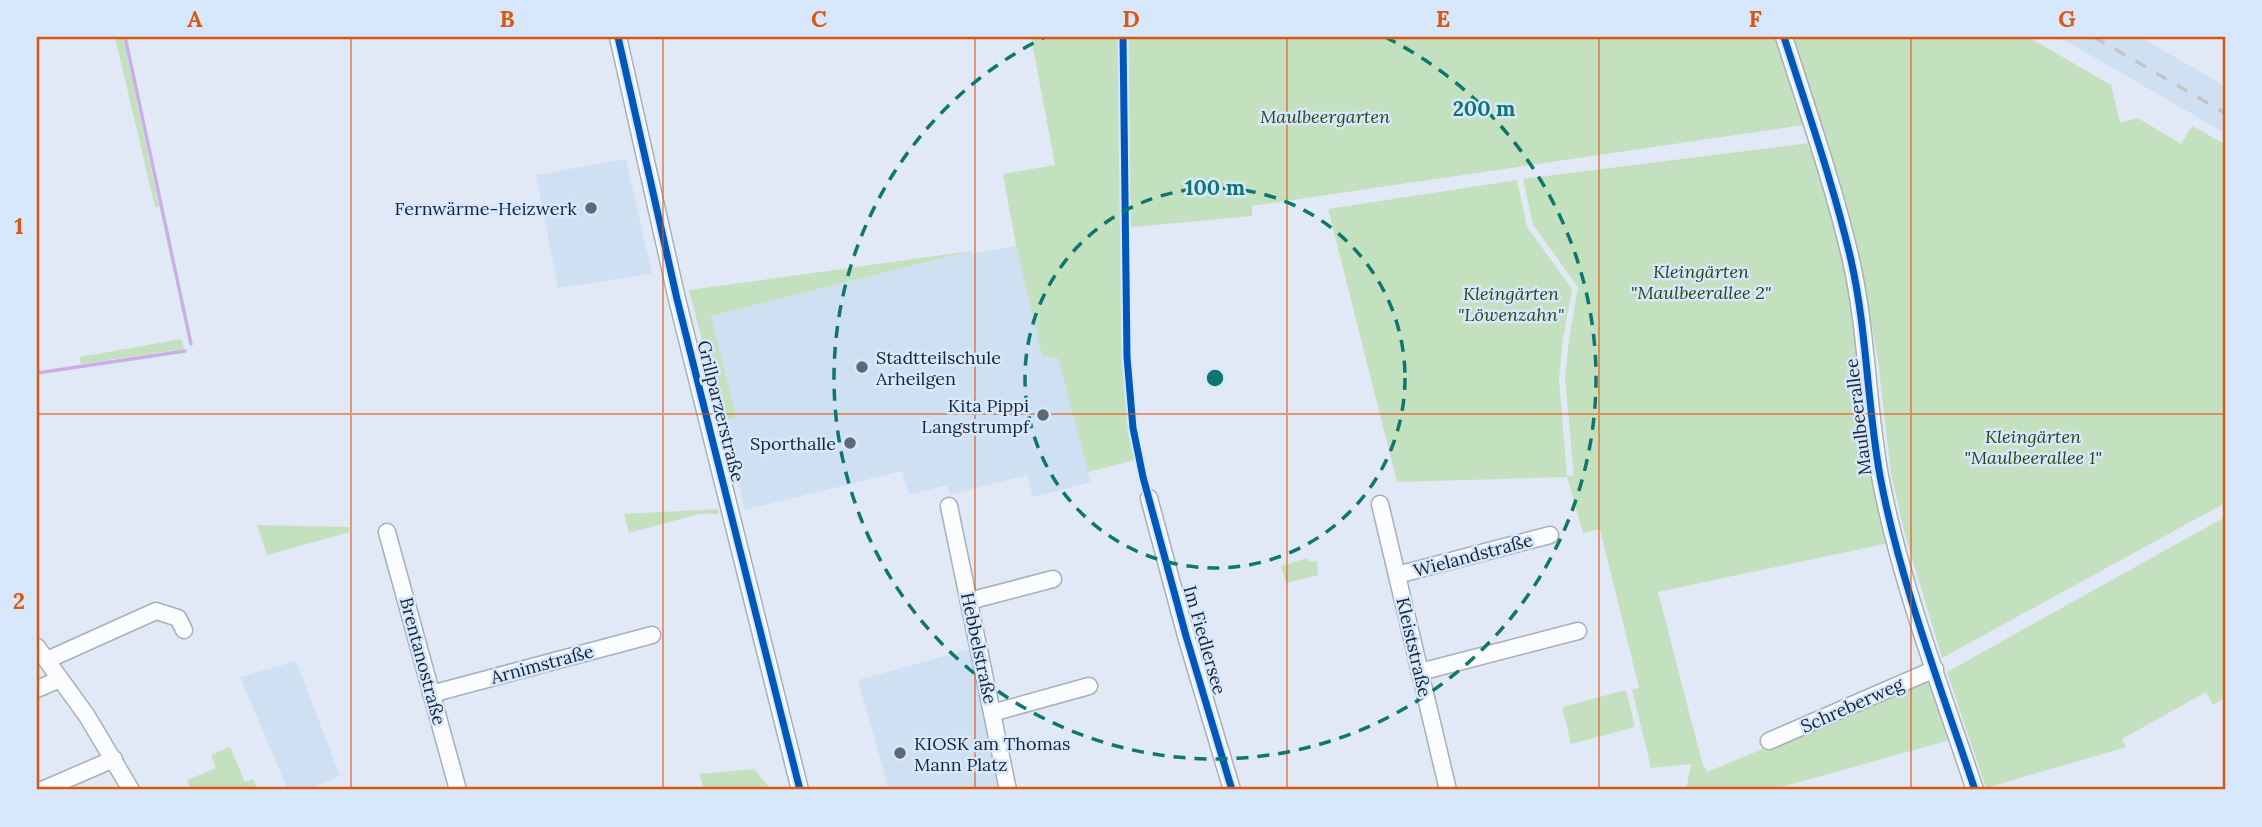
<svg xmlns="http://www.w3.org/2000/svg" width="2262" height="827" viewBox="0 0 2262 827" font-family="Lora,serif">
	<rect width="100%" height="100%" fill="#e0e9f5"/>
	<!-- built -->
	<g fill="#d0e0f3">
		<path d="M2059,37H2140L2225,86V133Z"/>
		<path d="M626,159L652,274L558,288L536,175Z"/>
		<path d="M1016,246L1042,356L1058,357L1091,482L1033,497L1027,475L950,495L947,485L909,495L902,471L745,510L723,421L736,417L711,316L971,251L972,254Z"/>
		<path d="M978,647L1008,790H878L888,787L858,680Z"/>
		<path d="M296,661L340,776L306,790H288L240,677Z"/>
	</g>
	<!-- green -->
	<g fill="#c4e1bf">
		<path d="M115,37H123L159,207H155Z"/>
		<path d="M1031,37H1774L1803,125L1252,206V216L1122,228L1125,400L1135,460L1088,472L1058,358L1042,356L1016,246L1003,174L1055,165Z"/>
		<path d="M1792,37H2028L2111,85L2120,123L2138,118L2181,144L2192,126L2225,144V503L1942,658L1904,531L1891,474L1878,361L1860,258L1824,130Z"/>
		<path d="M1809,143L1844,262L1857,331L1889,543L1658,592L1702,762L1707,772L1930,680L1950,740L1771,790H1686L1691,764L1651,768L1632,689L1639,688L1600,529L1583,533L1567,477L1397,482L1328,209L1517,180L1527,227L1572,289L1563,339L1559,379L1567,476H1574L1565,379L1569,339L1578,287L1533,225L1523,179Z"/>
		<path d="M971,251L711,316L736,417L723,421L689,290Z"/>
		<path d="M181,339L184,349L81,364L80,357Z"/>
		<path d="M718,509L719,514H699L629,533L624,514Z"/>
		<path d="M2225,517V698L2213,705L2206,692L2122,739L2126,747L1986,788L1947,672Z"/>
		<path d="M257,525L349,527L350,532L267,555Z"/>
		<path d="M1307,558L1309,562L1317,561L1318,575L1286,583L1281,566Z"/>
		<path d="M1626,690L1635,727L1571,744L1562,707Z"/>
		<path d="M230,747L245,782L253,779L258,790H191L187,780L216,768L211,755Z"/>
		<path d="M754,769L769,787L736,788V790H704L699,774Z"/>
	</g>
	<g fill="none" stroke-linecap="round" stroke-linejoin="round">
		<!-- stream -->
		<g stroke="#ccade5" stroke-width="3.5">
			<path d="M125,37L191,344"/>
			<path d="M37,373L185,351"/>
		</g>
		<defs>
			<g id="minor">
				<path d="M618,37L677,299L800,790"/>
				<path d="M1784,37C1807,109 1834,186 1851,260C1867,331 1867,404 1880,476C1900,582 1941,688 1975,790"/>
				<path d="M1149,498L1186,636L1232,790"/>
				<path d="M1380,504L1448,790"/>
				<path d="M949,506L1008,790"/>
				<path d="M387,532L458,790"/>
				<path d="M1397,575L1550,535"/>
				<path d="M969,601L1053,579"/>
				<path d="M37,647L87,716L131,790"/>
				<path d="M47,660L156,611L178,618L184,630"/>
				<path d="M1420,672L1578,631"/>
				<path d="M37,689L60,679"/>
				<path d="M431,694L652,635"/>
				<path d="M992,713L1089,686"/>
				<path d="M1769,741L1935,669"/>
				<path d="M42,790L114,759"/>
			</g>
		</defs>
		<!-- minor casing -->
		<use href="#minor" stroke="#a6afbb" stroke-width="19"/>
		<!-- minor -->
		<use href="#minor" stroke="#fafcfe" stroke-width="16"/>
		<!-- rail -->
		<path stroke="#c1c3c6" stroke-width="3.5" stroke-dasharray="12 12" stroke-linecap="butt" d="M2094,37L2225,113"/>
		<defs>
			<g id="cycleway">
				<path d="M618,37L677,299L800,790"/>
				<path d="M1123,37L1127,357L1133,428L1143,477L1186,636L1232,790"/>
				<path d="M1784,37C1807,109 1834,186 1851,260C1867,331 1867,404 1880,476C1900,582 1941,688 1975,790"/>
			</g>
		</defs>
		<!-- cycleway casing -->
		<use href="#cycleway" stroke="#d7e8fe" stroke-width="11"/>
		<!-- cycleway -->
		<use href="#cycleway" stroke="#0057b8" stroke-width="7"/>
	</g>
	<!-- grid -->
	<path fill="none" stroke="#de560e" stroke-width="2" stroke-opacity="0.55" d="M351,37V790M663,37V790M975,37V790M1287,37V790M1599,37V790M1911,37V790M37,414H2225"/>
	<!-- distance rings -->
	<g fill="none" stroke="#0f766e" stroke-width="3.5" stroke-dasharray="12 9">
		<circle cx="1215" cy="378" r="190"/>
		<path d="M1385 37A381 381 0 1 1 1045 37"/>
	</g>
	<!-- markers -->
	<g fill="#5f6976" stroke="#d7e8fe" stroke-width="2.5">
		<circle cx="591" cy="208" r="7"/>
		<circle cx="862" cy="367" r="7"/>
		<circle cx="1043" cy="415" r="7"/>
		<circle cx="850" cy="443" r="7"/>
		<circle cx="900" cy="753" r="7"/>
	</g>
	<g text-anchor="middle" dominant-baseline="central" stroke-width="5" stroke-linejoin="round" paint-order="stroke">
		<!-- park labels -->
		<g font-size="18" font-style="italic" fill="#29460f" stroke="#d7e8fe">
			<text x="1325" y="116">Maulbeergarten</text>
			<text x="1701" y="271">Kleingärten<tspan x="1701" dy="21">"Maulbeerallee 2"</tspan></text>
			<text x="1511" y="293">Kleingärten<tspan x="1511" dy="21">"Löwenzahn"</tspan></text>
			<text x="2033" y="436">Kleingärten<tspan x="2033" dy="21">"Maulbeerallee 1"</tspan></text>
		</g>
		<!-- poi labels -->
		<g font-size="18" fill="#192431" stroke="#d7e8fe" text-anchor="end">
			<text x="577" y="208">Fernwärme-Heizwerk</text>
			<text x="876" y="357" text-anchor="start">Stadtteilschule<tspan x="876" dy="21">Arheilgen</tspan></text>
			<text x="1029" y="405">Kita Pippi<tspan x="1029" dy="21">Langstrumpf</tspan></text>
			<text x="836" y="443">Sporthalle</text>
			<text x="914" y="743" text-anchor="start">KIOSK am Thomas<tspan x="914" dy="21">Mann Platz</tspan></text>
		</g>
		<!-- street labels -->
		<g font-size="18" fill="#192431" stroke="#d7e8fe">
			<text transform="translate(721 411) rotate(76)">Grillparzerstraße</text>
			<text transform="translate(1858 417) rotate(-97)">Maulbeerallee</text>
			<text transform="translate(1473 555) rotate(-15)">Wielandstraße</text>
			<text transform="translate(1205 640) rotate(74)">Im Fiedlersee</text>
			<text transform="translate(1414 647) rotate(77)">Kleiststraße</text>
			<text transform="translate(979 648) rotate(78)">Hebbelstraße</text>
			<text transform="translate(423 661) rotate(75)">Brentanostraße</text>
			<text transform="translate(542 664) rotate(-15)">Arnimstraße</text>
			<text transform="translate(1852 705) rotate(-24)">Schreberweg</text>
		</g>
	</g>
	<circle cx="1215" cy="378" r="10" fill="#0f766e" stroke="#d7e8fe" stroke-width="3.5"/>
	<g font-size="21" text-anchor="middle" font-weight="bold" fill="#0f766e" stroke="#d7e8fe" stroke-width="5" stroke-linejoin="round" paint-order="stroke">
		<text x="1484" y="116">200 m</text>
		<text x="1215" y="195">100 m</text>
	</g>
	<!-- border -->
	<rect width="2262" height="827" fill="none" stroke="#d7e8fe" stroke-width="77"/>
	<rect x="38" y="38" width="2186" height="750" fill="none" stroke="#de560e" stroke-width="2.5"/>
	<g font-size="23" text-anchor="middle" font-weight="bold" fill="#de560e">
		<text x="195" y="27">A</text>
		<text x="507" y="27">B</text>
		<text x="819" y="27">C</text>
		<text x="1131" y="27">D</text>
		<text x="1443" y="27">E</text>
		<text x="1755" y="27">F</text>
		<text x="2067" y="27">G</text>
		<text x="19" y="234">1</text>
		<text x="19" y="609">2</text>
	</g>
</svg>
